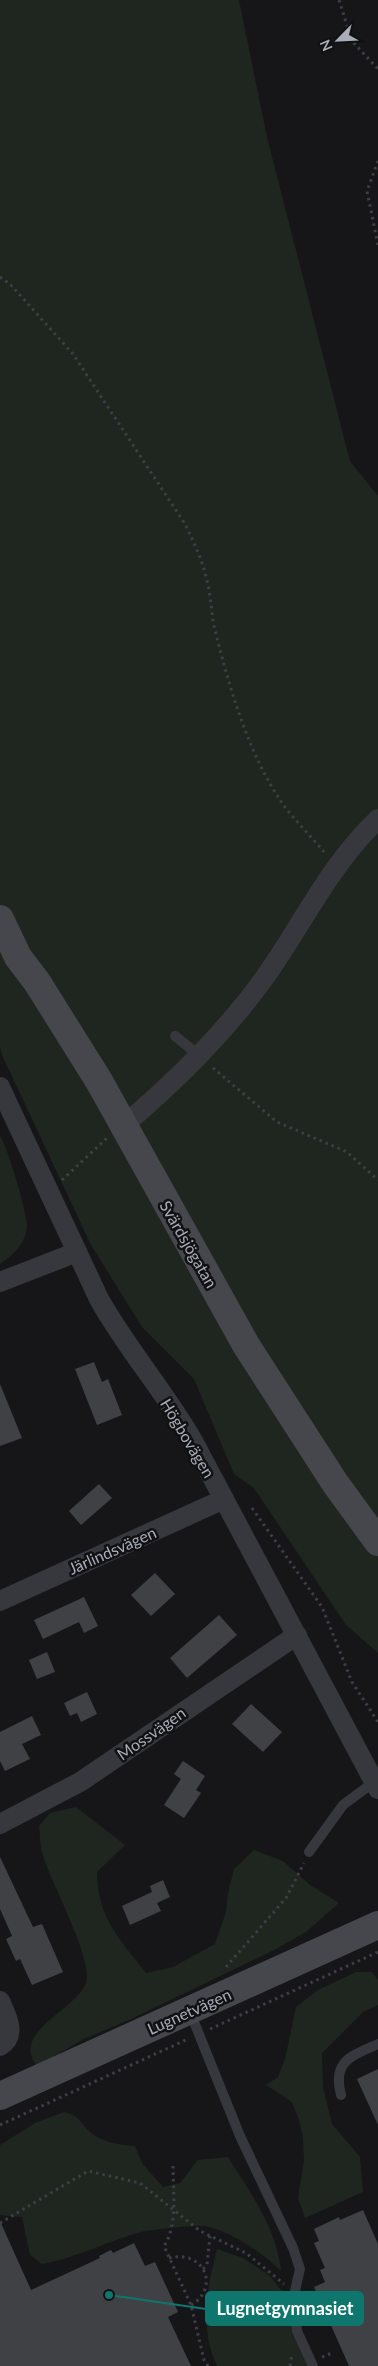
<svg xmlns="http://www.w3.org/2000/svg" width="378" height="2366" viewBox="0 0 378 2366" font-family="Lato,sans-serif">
	<rect width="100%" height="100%" fill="#161618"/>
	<!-- green -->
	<g fill="#1e261f">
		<path d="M0,0H239L267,137L350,461L378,496V1653L346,1625L254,1488L234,1474L194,1379L142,1327L91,1245L2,1055L0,1046Z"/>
		<path d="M0,1136C7,1145 28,1216 27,1228C25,1244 12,1256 0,1264Z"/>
		<path d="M76,1807L125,1845L97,1872C98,1919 119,1938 146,1973L173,1967L215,1944L226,1912L228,1893L234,1869L254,1850L283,1861L310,1885L339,1903L306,1932L276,1949L129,2020L84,2039L37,2066C10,2032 75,2011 86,1983C94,1959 49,1880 42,1852C40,1844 40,1834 39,1826L50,1813Z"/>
		<path d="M356,1972H372L378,1980V2005L363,2012L322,2053L323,2087L332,2124L360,2157L363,2192L305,2218L298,2198L304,2160L303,2138L299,2120L292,2102L266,2085L278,2077L285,2059L296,2007L318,1990Z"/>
		<path d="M64,2112C80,2116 78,2120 88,2130C99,2142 120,2145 135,2146L142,2163L163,2187L180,2183L198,2160L228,2157C250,2192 277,2229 281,2271C266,2255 225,2227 202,2226C192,2225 151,2230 141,2232C107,2241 77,2258 42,2264L30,2255L22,2217L0,2215V2145L35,2123Z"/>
		<path d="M217,2249L243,2258L270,2276L284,2294L300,2349L308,2366H217C199,2327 207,2289 217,2249Z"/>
	</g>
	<!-- building -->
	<g fill="#404145">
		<path d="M94,1362L102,1382L108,1379L122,1415L97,1425L75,1369Z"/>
		<path d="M0,1384L22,1438L0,1446Z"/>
		<path d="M99,1484L112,1498L81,1525L69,1511Z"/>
		<path d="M155,1573L175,1594L151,1616L131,1595Z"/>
		<path d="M84,1597L98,1626L84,1633L79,1622L43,1639L34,1620Z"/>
		<path d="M219,1615L237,1635L187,1678L170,1658Z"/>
		<path d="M47,1652L55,1672L37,1679L29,1660Z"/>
		<path d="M87,1692L97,1714L81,1722L77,1713L70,1716L64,1703Z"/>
		<path d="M251,1704L282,1732L263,1752L232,1724Z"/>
		<path d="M32,1716L41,1735L22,1744L30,1759L5,1771L0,1761V1732Z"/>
		<path d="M183,1761L205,1776L196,1790L201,1793L184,1818L164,1805L181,1779L174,1774Z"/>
		<path d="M0,1857L33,1927L42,1924L63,1972L32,1985L20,1959L16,1961L6,1939L12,1936L0,1909Z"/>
		<path d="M163,1880L170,1897L157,1903L161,1911L130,1925L122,1906L152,1892L150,1886Z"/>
		<path d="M378,2069V2125L357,2079Z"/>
		<path d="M363,2210L378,2244V2366H349L314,2287L325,2282L320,2270L325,2268L314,2243L319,2241L314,2229L339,2217L340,2220Z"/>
		<path d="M0,2221L31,2290L100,2258L99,2256L111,2250L113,2253L134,2243L145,2266L155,2262L178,2312L168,2317L191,2366H0Z"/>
	</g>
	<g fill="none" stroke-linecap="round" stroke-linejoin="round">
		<!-- path -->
		<g stroke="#3d3f44" stroke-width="3" stroke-dasharray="2.5 4" stroke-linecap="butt">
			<path d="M339,0L352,41L378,69"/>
			<path d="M378,161L367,191L378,245"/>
			<path d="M0,277L10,284L73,354L185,524C194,543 203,561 207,581C211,596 211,611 214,626C229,686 246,748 280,800C292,818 310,835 324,852"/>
			<path d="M213,1068L277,1122L347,1152L378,1180"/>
			<path d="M62,1180L107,1138"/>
			<path d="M252,1508L322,1607L352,1682L378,1722"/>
			<path d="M226,1967L286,1898L304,1863"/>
			<path d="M210,2029L378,1952"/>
			<path d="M0,2125L188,2039"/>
			<path d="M173,2166C173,2190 178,2225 164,2246L191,2305L204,2360L208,2366"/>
			<path d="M0,2223L88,2171L140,2183L200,2231L246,2253L284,2284"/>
			<path d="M169,2258C205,2249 220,2289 191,2305"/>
			<path d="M203,2269L207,2265L210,2236"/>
			<path d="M322,2357L334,2352"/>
			<path d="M290,2366L292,2354"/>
		</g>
		<!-- lane -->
		<g stroke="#37383d" stroke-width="10">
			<path d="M175,1036L200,1056"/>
			<path d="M309,1852L343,1805L374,1782"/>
			<path d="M190,2012L240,2136L293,2248L300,2269L294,2295L297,2331L313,2366"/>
			<path d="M341,2095C332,2061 351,2056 378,2044"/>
		</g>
		<!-- street -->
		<g stroke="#37383d" stroke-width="20">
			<path d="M0,1087L99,1299C127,1349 165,1392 193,1441L378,1789"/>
			<path d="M123,1126C176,1081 225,1033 265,977C302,925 331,863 378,819"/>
			<path d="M0,1282L77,1252"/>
			<path d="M0,1601L224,1499"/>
			<path d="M0,1824L80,1782L297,1635"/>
			<path d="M0,2001C6,2015 18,2035 0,2046"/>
		</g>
		<!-- secondary -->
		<g stroke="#45474d" stroke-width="28">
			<path d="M0,919L18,957L37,982L99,1081L246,1345L335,1483L378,1542"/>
			<path d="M0,2096L378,1925"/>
		</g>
	</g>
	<g text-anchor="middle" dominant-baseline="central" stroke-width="5" stroke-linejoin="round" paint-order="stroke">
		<!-- street labels -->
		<g font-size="16" fill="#a8adb8" stroke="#111113">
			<text transform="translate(189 1244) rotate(60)">Svärdsjögatan</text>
			<text transform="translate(188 1438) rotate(59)">Högbovägen</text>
			<text transform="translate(112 1550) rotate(-24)">Järlindsvägen</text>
			<text transform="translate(151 1733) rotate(-35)">Mossvägen</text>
			<text transform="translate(189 2011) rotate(-24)">Lugnetvägen</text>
		</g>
	</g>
	<!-- callouts -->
	<path fill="none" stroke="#0f766e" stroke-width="2" d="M109 2295L206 2309"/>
	<circle fill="#0f766e" stroke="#111113" stroke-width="2" cx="109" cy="2295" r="5"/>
	<rect fill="#0f766e" stroke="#0f766e" stroke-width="2" x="206" y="2292" width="157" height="33" rx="5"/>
	<g font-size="18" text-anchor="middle" font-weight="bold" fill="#fff">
		<text x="285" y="2315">Lugnetgymnasiet</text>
	</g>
	<!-- north arrow -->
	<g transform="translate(338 40) rotate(246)" stroke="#111113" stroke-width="4" paint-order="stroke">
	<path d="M0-4L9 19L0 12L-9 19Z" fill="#a8adb8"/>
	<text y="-8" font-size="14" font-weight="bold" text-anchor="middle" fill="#a8adb8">N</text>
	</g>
</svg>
